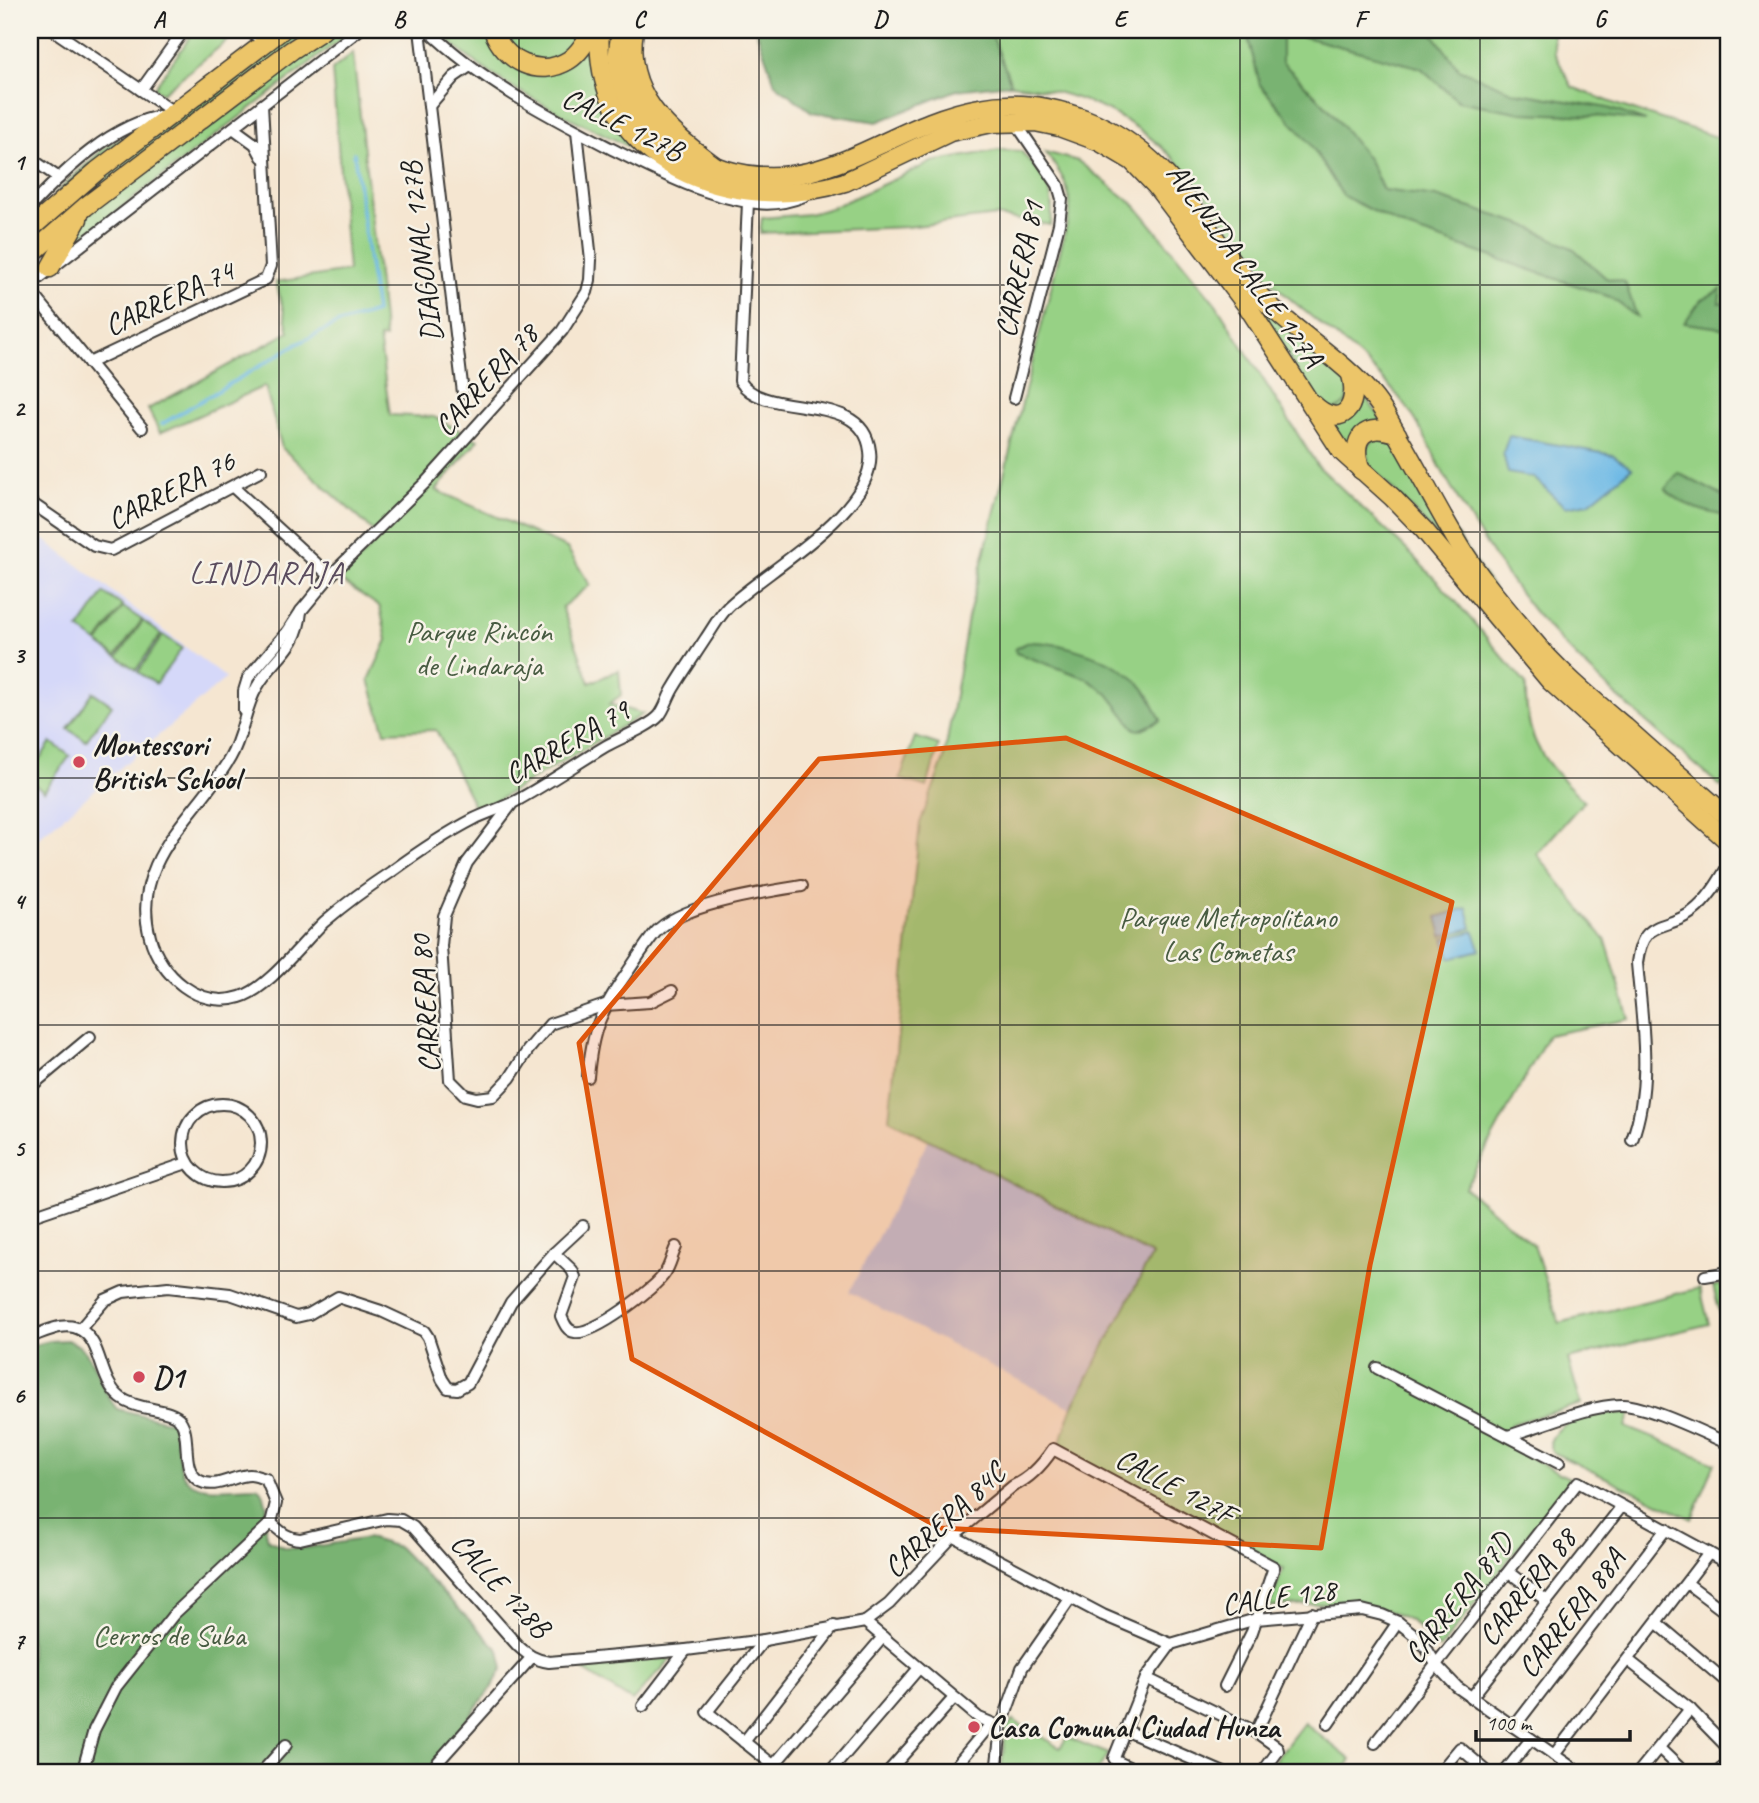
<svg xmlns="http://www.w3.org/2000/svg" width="1759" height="1803" viewBox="0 0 1759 1803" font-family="Caveat,sans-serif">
	<rect width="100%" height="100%" fill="#f7f3e8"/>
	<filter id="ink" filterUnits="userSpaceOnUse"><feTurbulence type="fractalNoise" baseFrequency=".0143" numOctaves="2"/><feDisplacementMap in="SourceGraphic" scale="14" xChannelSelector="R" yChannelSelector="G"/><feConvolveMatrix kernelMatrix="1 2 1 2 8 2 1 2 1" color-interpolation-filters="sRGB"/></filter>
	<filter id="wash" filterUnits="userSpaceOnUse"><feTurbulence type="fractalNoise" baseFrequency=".00686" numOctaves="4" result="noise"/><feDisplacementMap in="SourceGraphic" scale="28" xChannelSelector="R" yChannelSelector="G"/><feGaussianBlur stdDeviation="1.57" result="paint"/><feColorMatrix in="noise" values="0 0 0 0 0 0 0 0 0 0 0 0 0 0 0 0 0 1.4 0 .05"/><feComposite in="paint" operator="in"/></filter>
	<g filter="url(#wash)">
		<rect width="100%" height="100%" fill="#f5e6d1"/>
		<!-- built -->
		<path fill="#d5d8f9" d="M30,529L226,678L30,845Z"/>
		<!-- industrial -->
		<path fill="#bdc3de" d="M929,1139L1152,1255L1072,1408L849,1292Z"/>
		<!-- green -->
		<g fill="#97d185" stroke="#5a7650" stroke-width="2">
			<path d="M195,30H235L238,32L162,93L154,88Z"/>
			<path d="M295,30H312L30,246V238L79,194Z"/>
			<path d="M339,30H353L66,250L88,213L323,39Z"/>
			<path d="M437,30H489L526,70L593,43C595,58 595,74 599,88C606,112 623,131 638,151C569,117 492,85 437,30Z"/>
			<path d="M500,30H587L572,50L544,62L517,55Z"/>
			<path d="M609,30H614C608,70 620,113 652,140C676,161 706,174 737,180C797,190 836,176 889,149C904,141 920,131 936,125C954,119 974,115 993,112C1025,106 1061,116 1091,128C1167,159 1203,238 1253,298C1262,308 1274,317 1285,326C1305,343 1325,361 1345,378C1352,394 1349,408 1329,410L1315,401C1294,368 1275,334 1253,302C1237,279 1219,256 1202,234C1184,210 1167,184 1145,165C1121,145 1091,128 1061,120C1021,110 974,115 935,128C898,141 866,169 826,181C796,190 767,187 736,183C704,178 671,163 647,140C616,112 603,70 609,30Z"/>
			<path d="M990,30H1552L1555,54L1572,87L1618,105L1729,141V761L1721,787C1657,730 1588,676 1533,610C1500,569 1472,524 1446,478C1433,455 1423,429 1408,409C1370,356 1315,324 1269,280C1241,253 1223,217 1199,187C1149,124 1091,93 1011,84Z"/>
			<path d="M353,53L385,338H379L390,415L434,417L478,440L436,490L567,548L590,585L562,607L590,683L619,670L621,695L609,704L643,714L477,812L436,730L385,732L369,680L387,640L380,607L340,580L380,537L282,448L265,386L160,433L148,409L289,332L276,282L348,271L332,70Z"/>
			<path d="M139,126L61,191L53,195L103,149Z"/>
			<path d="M999,150L1021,151C1045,180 1055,185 1051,225L996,216L907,227L760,233L762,218L809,214L831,208L932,162Z"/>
			<path d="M1045,152L1078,161L1136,206L1216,304L1317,465L1408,551L1453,598L1526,684C1524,742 1545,763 1584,801L1537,854L1606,941L1629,1019L1548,1035L1465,1188L1534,1245L1559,1323L1700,1288L1709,1324L1568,1359L1581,1404L1511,1424L1501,1442L1571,1479L1440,1649C1429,1639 1417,1623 1403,1617C1362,1597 1313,1604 1269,1607L1283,1569L1057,1454L1072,1408L1152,1255L889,1119L920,823L944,759L968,618L1070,212C1070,184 1061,174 1045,152Z"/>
			<path d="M1360,390L1386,425L1351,452L1326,419Z"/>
			<path d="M1377,438L1389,439L1394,443L1536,651L1451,550L1369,465C1366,454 1365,444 1377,438Z"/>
			<path d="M104,593L123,606L97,642L79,629Z"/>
			<path d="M123,607L142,620L116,656L98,643Z"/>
			<path d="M143,621L161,634L136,670L118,657Z"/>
			<path d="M163,635L182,648L156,684L138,672Z"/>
			<path d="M93,692L112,705L86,741L68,729Z"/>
			<path d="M915,737L939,745L927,787L900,779Z"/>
			<path d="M51,742L70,756L44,791L30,781V773Z"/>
			<path d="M1729,1284V1318L1722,1320L1713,1286Z"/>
			<path d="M1604,1413H1631L1626,1427L1715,1463L1692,1519L1552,1452L1550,1442C1559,1420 1583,1418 1604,1413Z"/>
			<path d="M672,1658L632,1701L572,1663Z"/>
			<path d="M1013,1720L1060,1748L1067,1737L1109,1754L1095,1773H1001L1006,1729Z"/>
			<path d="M1304,1723L1351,1760L1341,1773H1265Z"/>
		</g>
		<!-- forest -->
		<g fill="#79b372" stroke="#4a6847" stroke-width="2">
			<path d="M756,30H990L1011,84L957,90L877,122L812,112L775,84Z"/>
			<path d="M1246,30H1403L1409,32L1430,30L1459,69L1514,92L1608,108L1646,121L1596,116L1522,113L1458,101L1421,68L1282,31V62L1328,108L1369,160L1383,190L1436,197L1525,225L1574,249L1606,278L1625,282L1637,317L1610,297L1407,228L1343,196L1309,142L1260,85Z"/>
			<path d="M1721,289L1719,303L1729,302V329L1684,323L1701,300Z"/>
			<path d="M1678,473L1729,499V516C1704,513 1683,506 1665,489Z"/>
			<path d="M1028,642C1062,641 1115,659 1139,683C1149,692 1155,708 1161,720L1140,730L1135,729L1108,694L1086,678L1016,653L1015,649Z"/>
			<path d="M67,1340C98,1350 97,1387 117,1409L172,1422L175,1428C177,1440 178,1467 184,1476C197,1496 236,1486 257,1487L263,1492L267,1506L264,1521L268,1540L286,1548H305L368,1538L398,1547L499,1650L503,1668L492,1687L425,1773H30V1346L50,1341Z"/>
		</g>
		<!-- water -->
		<g fill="#6bb8e5" stroke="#446a80" stroke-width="2">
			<path d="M1509,436L1613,455L1632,468L1589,503L1565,507L1534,478L1508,473L1503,453Z"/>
			<path d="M1467,908L1472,928L1442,936L1437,917Z"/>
			<path d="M1474,931L1480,950L1450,958L1444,939Z"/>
		</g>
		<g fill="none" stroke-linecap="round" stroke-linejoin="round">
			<!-- stream -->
			<path stroke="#6bb8e5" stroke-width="3.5" d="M162,424L297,344L337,324L376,312L354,153"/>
		</g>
	</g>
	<g filter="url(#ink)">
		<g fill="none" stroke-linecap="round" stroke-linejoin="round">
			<defs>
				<g id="minor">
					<path d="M53,30L175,113"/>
					<path d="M248,30L266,43"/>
					<path d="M420,30L463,393"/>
					<path d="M428,30C481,81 547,115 612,149C656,171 707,198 757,203C773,205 789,202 804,196"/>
					<path d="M141,90L184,30"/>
					<path d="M429,106L454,77L470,66"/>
					<path d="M233,128L255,144L262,157"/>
					<path d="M30,158L59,178"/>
					<path d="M30,207C66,169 112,124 165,115"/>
					<path d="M30,285L359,30"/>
					<path d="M30,290L142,428"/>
					<path d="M89,363L266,279L271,266L262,105"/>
					<path d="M1014,398L1059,224L1062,199L1058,185L1015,122"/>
					<path d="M233,487L330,576"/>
					<path d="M30,502L94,546L111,550L261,471"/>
					<path d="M301,611C298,650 274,657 257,687C244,709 243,736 230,758C197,816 129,860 150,937C160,975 199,1010 240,997C268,989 302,943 324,922C345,904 368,887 391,872C417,853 445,834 474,819C488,812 503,808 516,801C547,784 576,764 606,746C620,738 649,727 659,716C665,709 668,697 673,689C683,672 695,655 706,638C713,628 719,616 728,607C766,570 878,510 870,451C863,388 764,421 740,381L748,202"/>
					<path d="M244,711V691L248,678L288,631L301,611L330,576L426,482L562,331L587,292L590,280L591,260L577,131"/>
					<path d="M511,805L467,863L444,916L441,946L450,1080L465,1095L477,1098L493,1096L510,1078L528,1050L550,1024L605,1005L650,1002L672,991"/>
					<path d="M588,1077C592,1030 600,1012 627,973C636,960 645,945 655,933C680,904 765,892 802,886"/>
					<path d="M30,1087L90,1037"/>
					<circle cx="222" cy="1143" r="39"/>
					<path d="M1632,1140C1653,1083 1642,1022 1637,963C1643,917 1664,932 1692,912C1708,900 1719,881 1729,864"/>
					<path d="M30,1212L38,1214L187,1163"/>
					<path d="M554,1253L572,1270L575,1277L561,1316C564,1323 567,1331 575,1332C593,1336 656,1288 665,1273C670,1266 672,1255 676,1247"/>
					<path d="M1705,1276L1729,1272"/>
					<path d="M80,1329L105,1300L123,1292L168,1287L230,1294L296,1317L309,1314L338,1297L381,1311L424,1331L428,1337L442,1379L448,1388L457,1389L468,1383L511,1302L554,1253L583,1226"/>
					<path d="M30,1337C45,1332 66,1320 81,1330C103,1343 98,1380 121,1398C138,1411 172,1408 180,1420C192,1437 180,1467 198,1480C215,1491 233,1475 250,1475C255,1475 261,1478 266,1479L276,1503L271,1523"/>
					<path d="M1377,1368L1559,1463"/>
					<path d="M1508,1436C1538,1427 1592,1404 1623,1405C1649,1406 1704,1433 1729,1444"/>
					<path d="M271,1523C281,1532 287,1538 300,1539L387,1519L401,1520L413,1527L518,1646C528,1655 535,1660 549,1662L686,1650L764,1640L865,1622L979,1718L1001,1727"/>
					<path d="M953,1536L1103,1615L1171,1644L1256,1619L1362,1610L1382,1615L1398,1622L1412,1633L1425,1646L1437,1666L1457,1687L1580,1773"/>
					<path d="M1509,1572L1547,1601"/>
					<path d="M1688,1584L1729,1615"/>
					<path d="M865,1622L889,1604L953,1536L1013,1486C1029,1479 1043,1464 1053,1449L1274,1567L1252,1632L1225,1686"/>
					<path d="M1657,1623L1729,1684"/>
					<path d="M764,1640L707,1712L783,1773"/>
					<path d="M1628,1660L1690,1709L1729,1749"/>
					<path d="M1146,1678L1256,1732L1277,1747L1278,1751L1262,1773"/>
					<path d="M1471,1698L1622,1506"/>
					<path d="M643,1706L686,1650"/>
					<path d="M1328,1724L1398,1622"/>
					<path d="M1514,1727L1666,1529"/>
					<path d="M1127,1731L1224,1773"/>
					<path d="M1256,1732L1312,1613"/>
					<path d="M744,1742L834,1626"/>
					<path d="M1375,1743L1578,1482L1729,1564"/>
					<path d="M1659,1748L1685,1773"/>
					<path d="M1554,1755L1709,1553"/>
					<path d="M773,1766L883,1637"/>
					<path d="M82,1773L94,1730L116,1687L174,1614L271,1523"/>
					<path d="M261,1773L286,1745"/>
					<path d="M431,1773L438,1762L531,1658"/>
					<path d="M829,1773L919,1668"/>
					<path d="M887,1773L954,1698"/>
					<path d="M950,1773L990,1725"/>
					<path d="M996,1773L1001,1727L1022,1668L1070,1599"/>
					<path d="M1137,1773V1771L1116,1761L1114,1758L1146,1678L1171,1644"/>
					<path d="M1365,1773H1366"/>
					<path d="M1439,1773L1460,1748L1489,1773"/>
					<path d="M1504,1773L1531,1739"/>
					<path d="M1638,1773L1690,1709"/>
					<path d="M1717,1773L1729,1761"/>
				</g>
				<g id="primary">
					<path d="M600,30C590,163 736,217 845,182L950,132L992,123L1035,122L1059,127L1100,142L1132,161L1156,186L1248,307L1342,452L1392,497L1424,530L1550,681L1729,842"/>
					<path d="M621,30C620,40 617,50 618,60C620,89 638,122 661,139C680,153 701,162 723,169C824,200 887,124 979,108C1014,101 1051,106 1085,119C1168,151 1197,220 1250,285C1287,329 1341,356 1375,399C1386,413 1394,430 1403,445C1422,478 1440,513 1460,546C1479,578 1506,608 1530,637C1558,671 1592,699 1625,727C1659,758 1694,788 1729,818"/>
					<path d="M1313,404C1341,431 1360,407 1351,375"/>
					<path d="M1361,470C1349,438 1365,421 1397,434"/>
				</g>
				<g id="trunk">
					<path d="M493,30C504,61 539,79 569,60C580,53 586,41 593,30"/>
					<path d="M634,30C623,94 669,132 715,166"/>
					<path d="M30,229L97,171L282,30"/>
					<path d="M30,255L85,207L292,50L323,30"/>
					<path d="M50,268L78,219"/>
				</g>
			</defs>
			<!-- minor casing -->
			<use href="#minor" stroke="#3d3a37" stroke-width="14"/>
			<!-- primary casing -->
			<use href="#primary" stroke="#3d3a37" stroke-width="21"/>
			<!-- trunk casing -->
			<use href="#trunk" stroke="#3d3a37" stroke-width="21"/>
			<!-- minor -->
			<use href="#minor" stroke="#fff" stroke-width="10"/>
			<!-- primary -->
			<use href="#primary" stroke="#ecc569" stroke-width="18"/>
			<!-- trunk -->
			<use href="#trunk" stroke="#ecc569" stroke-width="18"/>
		</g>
	</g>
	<!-- marked area -->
	<path fill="#de560d" fill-opacity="0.2" stroke="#de560d" stroke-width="5" stroke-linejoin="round" d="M1066,738L1452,902L1370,1265L1321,1548L940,1528L632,1359L579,1043L819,759Z"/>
	<!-- grid -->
	<path fill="none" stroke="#1c1c1c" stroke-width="2" stroke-opacity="0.55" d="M279,30V1773M519,30V1773M759,30V1773M1000,30V1773M1240,30V1773M1480,30V1773M30,285H1729M30,532H1729M30,778H1729M30,1025H1729M30,1271H1729M30,1518H1729"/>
	<!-- markers -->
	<g fill="#d1495b" stroke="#f7f3e8" stroke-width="2.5">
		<circle cx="79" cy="762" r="7"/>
		<circle cx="139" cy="1377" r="7"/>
		<circle cx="974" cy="1727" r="7"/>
	</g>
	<g text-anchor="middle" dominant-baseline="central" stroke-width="5" stroke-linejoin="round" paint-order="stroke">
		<!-- street labels -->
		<g font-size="30" fill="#1c1c1c" stroke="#f7f3e8">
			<text transform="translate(623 124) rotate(26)">CALLE 127B</text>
			<text transform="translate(421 252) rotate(-97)">DIAGONAL 127B</text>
			<text transform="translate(1245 265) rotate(54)">AVENIDA CALLE 127A</text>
			<text transform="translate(1019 269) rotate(-78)">CARRERA 81</text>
			<text transform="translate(169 298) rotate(-25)">CARRERA 74</text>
			<text transform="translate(486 380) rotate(-48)">CARRERA 78</text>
			<text transform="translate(171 490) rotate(-27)">CARRERA 76</text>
			<text transform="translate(567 742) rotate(-30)">CARRERA 79</text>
			<text transform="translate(425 1004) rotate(-94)">CARRERA 80</text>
			<text transform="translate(1175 1486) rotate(28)">CALLE 127F</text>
			<text transform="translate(944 1520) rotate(-43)">CARRERA 84C</text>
			<text transform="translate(501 1585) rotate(47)">CALLE 128B</text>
			<text transform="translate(1527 1587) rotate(-52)">CARRERA 88</text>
			<text transform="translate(1279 1597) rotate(-8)">CALLE 128</text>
			<text transform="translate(1458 1598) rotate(-52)">CARRERA 87D</text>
			<text transform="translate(1571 1613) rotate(-52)">CARRERA 88A</text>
		</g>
		<!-- park labels -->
		<g font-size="30" fill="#475b41" stroke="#f7f3e8">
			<text x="479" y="631">Parque Rincón<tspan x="479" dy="34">de Lindaraja</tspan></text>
			<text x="1228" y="917">Parque Metropolitano<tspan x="1228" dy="34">Las Cometas</tspan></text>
			<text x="169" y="1635">Cerros de Suba</text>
		</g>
		<!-- poi labels -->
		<g font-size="30" font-weight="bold" fill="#1c1c1c" stroke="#f7f3e8" text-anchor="start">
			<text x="93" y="745">Montessori<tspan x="93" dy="34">British School</tspan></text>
			<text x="153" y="1377">D1</text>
			<text x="988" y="1727">Casa Comunal Ciudad Hunza</text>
		</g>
		<!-- neighbourhood labels -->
		<g font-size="32" letter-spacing="2" fill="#5a4c5e" stroke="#f7f3e8">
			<text x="267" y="572">LINDARAJA</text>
		</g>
	</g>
	<!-- margin -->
	<rect width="1759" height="1803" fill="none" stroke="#f7f3e8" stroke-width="77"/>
	<!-- scale -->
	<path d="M1476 1730v10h154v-10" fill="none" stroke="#1c1c1c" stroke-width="3.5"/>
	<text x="1486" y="1730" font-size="21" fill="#1c1c1c" stroke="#f7f3e8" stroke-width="5" paint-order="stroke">100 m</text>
	<rect x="38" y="38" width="1682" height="1726" fill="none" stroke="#1c1c1c" stroke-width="2.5"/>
	<g font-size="23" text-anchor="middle" font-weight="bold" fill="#1c1c1c">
		<text x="159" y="27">A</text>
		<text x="399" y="27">B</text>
		<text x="639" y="27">C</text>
		<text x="880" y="27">D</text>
		<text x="1120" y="27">E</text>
		<text x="1360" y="27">F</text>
		<text x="1600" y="27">G</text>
		<text x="19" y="170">1</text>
		<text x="19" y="416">2</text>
		<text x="19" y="663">3</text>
		<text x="19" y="909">4</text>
		<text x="19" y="1156">5</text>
		<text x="19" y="1403">6</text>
		<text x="19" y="1649">7</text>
	</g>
</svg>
